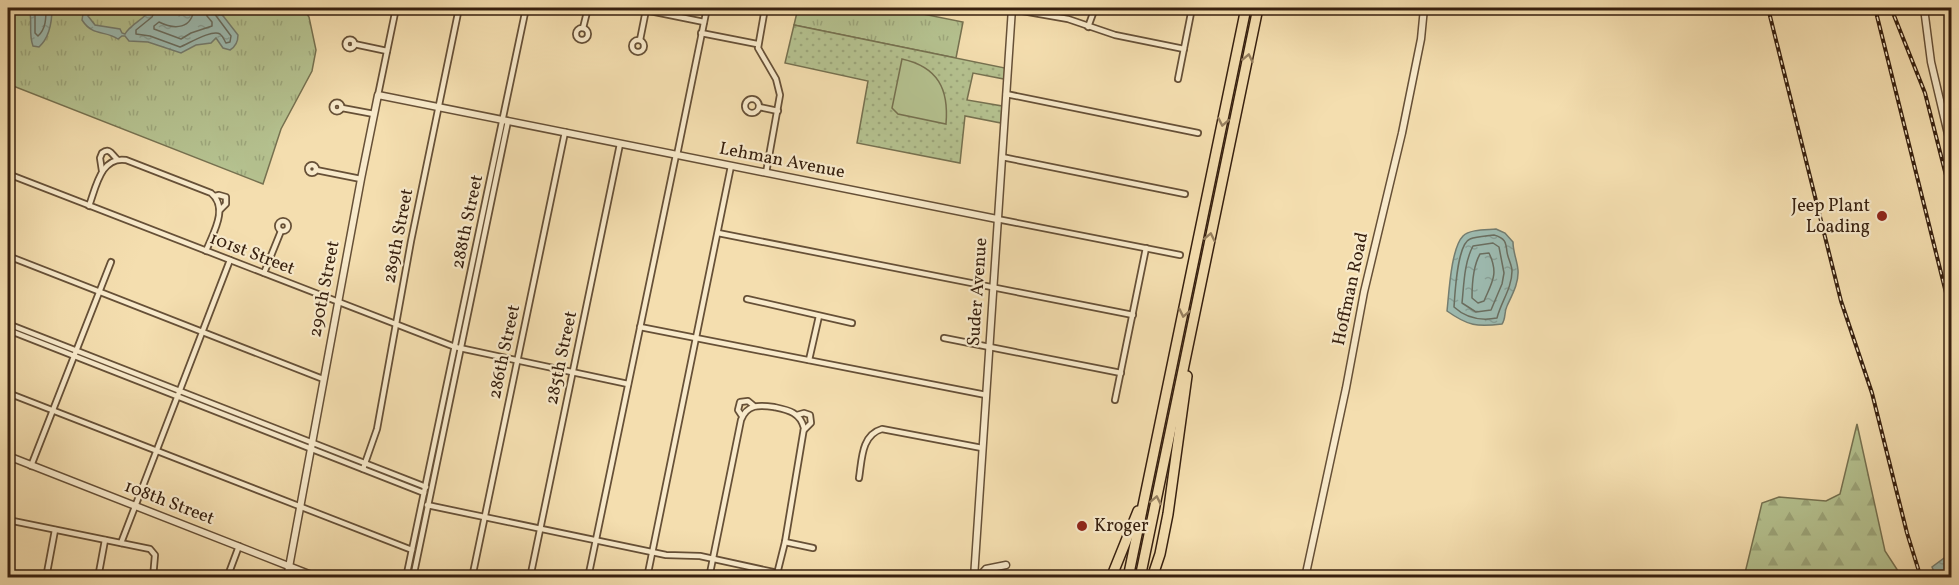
<svg xmlns="http://www.w3.org/2000/svg" width="1959" height="585" viewBox="0 0 1959 585" font-family="Vollkorn,serif">
	<defs>
		<pattern id="grass-tufts" width="24" height="20" patternUnits="userSpaceOnUse" patternTransform="scale(1.5)"><rect width="24" height="20" fill="#b5c290"/><path d="M3 7l-1-3M5 7V3M7 7l1-3M15 17l-1-3M17 17v-4M19 17l1-3" fill="none" stroke="#9ca67b"/></pattern>
		<pattern id="forest-firs" width="22" height="20" patternUnits="userSpaceOnUse" patternTransform="scale(1.5)"><rect width="22" height="20" fill="#b5c290"/><path d="M5 1l3.5 6h-7zM16 11l3.5 6h-7z" fill="#9ca67b"/></pattern>
		<pattern id="park-dots" width="8" height="8" patternUnits="userSpaceOnUse" patternTransform="scale(1.5)"><rect width="8" height="8" fill="#b5c290"/><path d="M2 2h.1M6 6h.1" fill="none" stroke="#9ca67b" stroke-width="1.8" stroke-linecap="round"/></pattern>
		<pattern id="water-ripples" width="26" height="14" patternUnits="userSpaceOnUse" patternTransform="scale(1.5)"><rect width="26" height="14" fill="#9dbbb1"/><path d="M2 4q2-2 4 0t4 0M15 11q2-2 4 0t4 0" fill="none" stroke="#88a097"/></pattern>
	</defs>
	<rect width="100%" height="100%" fill="#f4deaf"/>
	<filter id="stains"><feTurbulence type="fractalNoise" baseFrequency=".00333" numOctaves="4"/><feColorMatrix values="0 0 0 0 .2 0 0 0 0 .09 0 0 0 0 .02 0 0 0 .5 -.17"/></filter>
	<radialGradient id="worn" r=".72"><stop offset=".6" stop-color="#630" stop-opacity="0"/><stop offset="1" stop-color="#630" stop-opacity=".3"/></radialGradient>
	<!-- grass -->
	<g fill="url(#grass-tufts)" stroke="#767150" stroke-width="1.5">
		<path d="M9,8H303L309,17L316,50L312,71L281,129L263,184L8,84V13Z"/>
		<path d="M798,8H893L963,22L956,58L794,25Z"/>
	</g>
	<!-- forest -->
	<path fill="url(#forest-firs)" stroke="#767150" stroke-width="1.5" d="M1857,424L1885,551L1902,577H1744L1762,503L1779,497L1826,501L1840,494Z"/>
	<!-- park -->
	<path fill="url(#park-dots)" stroke="#767150" stroke-width="1.5" d="M794,25L1005,68L1004,79L973,73L967,100L1002,106L1001,123L965,116L960,163L857,143L868,81L785,63Z"/>
	<!-- pitch -->
	<path fill="#b5c290" stroke="#767150" stroke-width="1.5" d="M902,59C938,67 949,89 946,124L898,114L892,108Z"/>
	<!-- water -->
	<g fill="url(#water-ripples)" stroke="#747d70" stroke-width="1.5">
		<path d="M29,8H52C52,22 50,37 39,47L33,46C28,33 33,21 29,8Z"/>
		<path d="M84,8H95L88,16L95,25L120,29L122,33L125,34C131,23 146,19 151,8H167L169,12L178,13L181,8H217L238,35C238,41 235,47 230,50L223,48L216,38L211,43L196,45L181,53L148,42L129,41L125,36H122L118,39C105,30 93,37 82,20Z"/>
		<path d="M1496,229L1505,233L1513,242C1513,252 1517,260 1518,270C1519,283 1512,295 1507,306C1504,312 1506,319 1502,324C1477,327 1468,326 1447,311C1449,293 1451,248 1463,236C1470,229 1487,230 1496,229Z"/>
		<path d="M1951,553V577H1936L1932,567Z"/>
	</g>
	<g fill="none" stroke-linecap="round" stroke-linejoin="round">
		<!-- shore -->
		<g stroke="#6a6e60" stroke-width="1.5">
			<path d="M35,8V33L38,36C46,29 46,18 46,8"/>
			<path d="M156,8L152,17L136,30V34L150,36L180,47C188,44 212,29 220,34C223,36 224,40 226,43L230,42L231,36L214,13L213,8"/>
			<path d="M194,8C192,29 175,30 159,22L154,26V29L181,39L191,33L212,26V22L207,16L205,8"/>
			<path d="M1494,235C1505,238 1506,242 1507,252C1508,259 1512,265 1512,271C1512,288 1501,302 1497,318C1481,321 1467,319 1454,307C1455,294 1457,244 1470,239C1477,236 1487,236 1494,235Z"/>
			<path d="M1493,243L1499,247L1504,273L1502,284L1491,310L1476,312L1462,303C1464,284 1464,263 1473,246Z"/>
			<path d="M1489,253C1499,274 1492,282 1484,301L1478,303L1472,298C1472,284 1473,266 1480,254Z"/>
		</g>
		<defs>
			<g id="minor">
				<path d="M635,8L704,22"/>
				<path d="M765,8L758,48L776,79L780,95L766,173"/>
				<path d="M1011,9L1068,19L1115,35L1184,49"/>
				<path d="M1088,27L1095,8"/>
				<circle cx="582" cy="34" r="6"/>
				<path d="M583,28L588,8"/>
				<path d="M701,33L757,44"/>
				<circle cx="350" cy="44" r="4.5"/>
				<circle cx="638" cy="46" r="6"/>
				<path d="M640,40L646,10"/>
				<path d="M354,44L387,51"/>
				<path d="M1178,79L1192,8"/>
				<path d="M1006,94L1198,133"/>
				<path d="M378,95L396,8"/>
				<circle cx="752" cy="106" r="7"/>
				<circle cx="337" cy="107" r="4.5"/>
				<path d="M759,107L778,111"/>
				<path d="M342,108L374,114"/>
				<path d="M677,155L707,8"/>
				<path d="M1002,157L1185,194"/>
				<circle cx="312" cy="169" r="4"/>
				<path d="M316,170L361,179"/>
				<path d="M102,171L100,158L102,153C110,147 112,155 117,159"/>
				<path d="M8,174L455,347L628,384"/>
				<path d="M215,196L219,195L226,197V204L220,210"/>
				<path d="M89,206C96,187 101,156 126,160L211,193C229,208 213,233 206,251"/>
				<path d="M997,219L1180,255"/>
				<circle cx="283" cy="226" r="5"/>
				<path d="M718,233L1133,315"/>
				<path d="M8,256L323,379"/>
				<path d="M264,273L281,231"/>
				<path d="M747,299L852,323"/>
				<path d="M8,324L426,487"/>
				<path d="M640,327L986,395"/>
				<path d="M8,330L424,493"/>
				<path d="M944,338L1121,373"/>
				<path d="M809,360L819,316"/>
				<path d="M8,393L412,550"/>
				<path d="M1115,400L1146,248"/>
				<path d="M797,415L804,413L810,415L811,423L804,430"/>
				<path d="M742,416L738,410L740,402L748,401L754,406"/>
				<path d="M31,466L111,262"/>
				<path d="M363,469L377,429L411,241L459,8"/>
				<path d="M859,478C862,460 861,435 882,429L982,448"/>
				<path d="M427,505L666,555L700,556L778,573"/>
				<path d="M8,520L150,549L155,555L153,578"/>
				<path d="M785,542L813,548"/>
				<path d="M121,543L230,260"/>
				<path d="M46,578L55,530"/>
				<path d="M98,578L105,540"/>
				<path d="M227,578L239,546"/>
				<path d="M406,578L526,8"/>
				<path d="M413,578L508,121"/>
				<path d="M472,578L565,132"/>
				<path d="M530,578L620,144"/>
				<path d="M588,578L676,155"/>
				<path d="M647,578L731,166"/>
				<path d="M709,578L741,420C747,404 759,405 774,407C788,410 800,412 804,428L785,542L776,578"/>
			</g>
			<g id="tertiary">
				<path d="M1924,8L1931,62L1952,151"/>
				<path d="M8,456L319,578"/>
				<path d="M287,578L361,179L378,95L997,219"/>
				<path d="M974,578L1012,8"/>
				<path d="M978,578L986,569L1006,565"/>
				<path d="M1305,578L1346,388L1364,292L1402,133L1421,39L1424,8"/>
			</g>
			<g id="motorway">
				<path d="M1111,578L1138,511"/>
				<path d="M1128,578L1246,8"/>
				<path d="M1140,578L1258,8"/>
				<path d="M1152,578L1160,554L1168,514L1187,376"/>
			</g>
		</defs>
		<!-- minor casing -->
		<use href="#minor" stroke="#665037" stroke-width="8"/>
		<!-- tertiary casing -->
		<use href="#tertiary" stroke="#665037" stroke-width="9"/>
		<!-- motorway casing -->
		<use href="#motorway" stroke="#37200f" stroke-width="12"/>
		<!-- minor -->
		<use href="#minor" stroke="#f8eacb" stroke-width="4.5"/>
		<!-- tertiary -->
		<use href="#tertiary" stroke="#f8eacb" stroke-width="6"/>
		<!-- motorway -->
		<use href="#motorway" stroke="#f4deaf" stroke-width="9"/>
		<defs>
			<g id="rail">
				<path d="M1768,8L1841,301L1872,393L1907,533L1921,578"/>
				<path d="M1875,8L1952,317"/>
				<path d="M1891,8L1925,93L1952,199"/>
			</g>
		</defs>
		<!-- rail casing -->
		<use href="#rail" stroke="#37200f" stroke-width="4"/>
		<!-- rail -->
		<use href="#rail" stroke="#f8eacb" stroke-width="1.5" stroke-dasharray="4.5" stroke-linecap="butt"/>
	</g>
	<!-- one-way arrows -->
	<defs><path id="oneway-chevron" d="M-2-3.5L2.5 0L-2 3.5" fill="none" stroke-width="1.6" stroke-linecap="round" stroke-linejoin="round" transform="scale(1.5)"/></defs>
	<g stroke="#967f5f">
		<use href="#oneway-chevron" transform="translate(1248 58) rotate(-78)"/>
		<use href="#oneway-chevron" transform="translate(1223 122) rotate(101)"/>
		<use href="#oneway-chevron" transform="translate(1210 237) rotate(-78)"/>
		<use href="#oneway-chevron" transform="translate(1184 313) rotate(102)"/>
		<use href="#oneway-chevron" transform="translate(1156 500) rotate(-78)"/>
	</g>
	<!-- markers -->
	<g fill="#8f2418" stroke="#f8eacb" stroke-width="2">
		<circle cx="1882" cy="216" r="6"/>
		<circle cx="1082" cy="526" r="6"/>
	</g>
	<g text-anchor="middle" dominant-baseline="central" stroke-width="4.5" stroke-linejoin="round" paint-order="stroke">
		<!-- street labels -->
		<g font-size="18" fill="#37200f" stroke="#f8eacb">
			<text transform="translate(782 161) rotate(11)">Lehman Avenue</text>
			<text transform="translate(468 222) rotate(-78)">288th Street</text>
			<text transform="translate(399 236) rotate(-79)">289th Street</text>
			<text transform="translate(252 254) rotate(21)">101st Street</text>
			<text transform="translate(325 289) rotate(-79)">290th Street</text>
			<text transform="translate(1351 289) rotate(-78)">Hoffman Road</text>
			<text transform="translate(978 292) rotate(-86)">Suder Avenue</text>
			<text transform="translate(505 352) rotate(-78)">286th Street</text>
			<text transform="translate(562 358) rotate(-78)">285th Street</text>
			<text transform="translate(169 503) rotate(21)">108th Street</text>
		</g>
		<!-- poi labels -->
		<g font-size="18" fill="#37200f" stroke="#f8eacb" text-anchor="end">
			<text x="1870" y="206">Jeep Plant<tspan x="1870" dy="21">Loading</tspan></text>
			<text x="1094" y="526" text-anchor="start">Kroger</text>
		</g>
	</g>
	<!-- margin -->
	<rect width="1959" height="585" fill="none" stroke="#f4deaf" stroke-width="30"/>
	<rect x="9" y="9" width="1941" height="567" fill="none" stroke="#37200f" stroke-width="3"/>
	<rect x="15" y="15" width="1929" height="555" fill="none" stroke="#37200f" stroke-width="1.5"/>
	<rect width="100%" height="100%" filter="url(#stains)"/>
	<rect width="100%" height="100%" fill="url(#worn)"/>
</svg>
